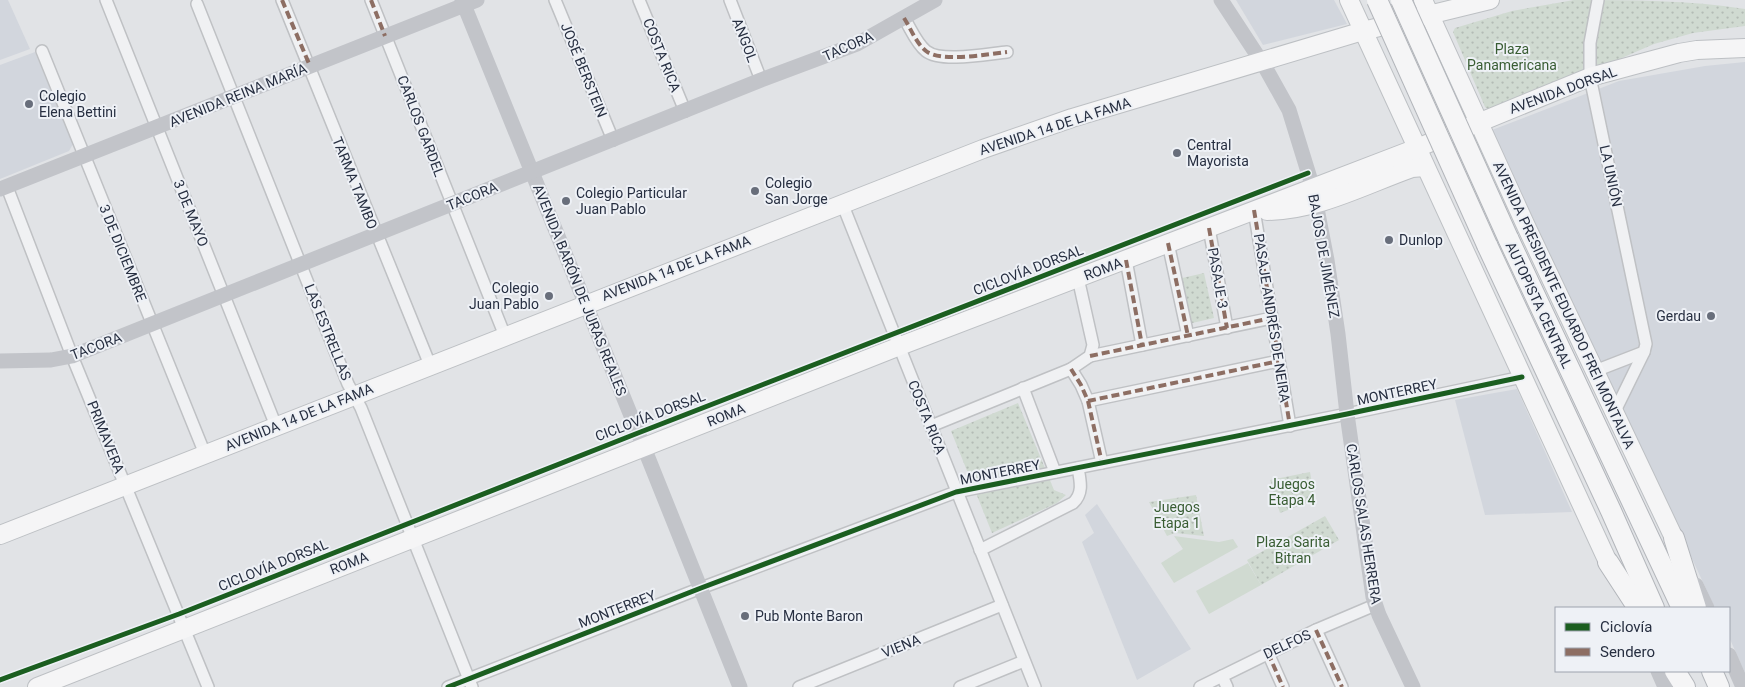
<svg xmlns="http://www.w3.org/2000/svg" width="1745" height="687" viewBox="0 0 1745 687" font-family="Roboto,sans-serif">
	<defs>
		<pattern id="park-dots" width="8" height="8" patternUnits="userSpaceOnUse" patternTransform="scale(1.25)"><rect width="8" height="8" fill="#d0dad1"/><path d="M2 2h.1M6 6h.1" fill="none" stroke="#b3bbb5" stroke-width="1.8" stroke-linecap="round"/></pattern>
	</defs>
	<rect width="100%" height="100%" fill="#e1e3e6"/>
	<!-- built -->
	<g fill="#d2d6dd">
		<path d="M0,0H8L30,49L0,60Z"/>
		<path d="M1236,0H1334L1347,24L1263,45Z"/>
		<path d="M35,52L73,144L69,151L0,179V65Z"/>
		<path d="M1745,62V673L1729,637V608H1715L1492,130L1619,81L1705,66Z"/>
		<path d="M1517,389L1572,512L1485,515L1455,400Z"/>
		<path d="M1097,504L1191,649L1137,680L1082,542L1094,533L1085,515Z"/>
	</g>
	<!-- grass -->
	<g fill="#d0dad1">
		<path d="M1174,536L1219,542L1233,539L1238,547L1174,583L1161,563L1183,549Z"/>
		<path d="M1248,563L1261,585L1209,614L1196,591Z"/>
	</g>
	<!-- park -->
	<g fill="url(#park-dots)">
		<path d="M1574,0C1631,0 1689,0 1745,9V26L1693,33L1654,44L1601,67L1490,111L1485,107L1453,32L1455,28L1512,11Z"/>
		<path d="M1204,273L1214,318L1188,324L1178,279Z"/>
		<path d="M1018,403L1054,490L1066,495L1057,503L992,533L951,431Z"/>
		<path d="M1310,472L1315,500L1280,513L1270,480Z"/>
		<path d="M1196,495L1204,536L1175,533L1167,536L1149,502Z"/>
		<path d="M1325,516L1339,540L1261,585L1247,560Z"/>
	</g>
	<g fill="none" stroke-linecap="round" stroke-linejoin="round">
		<defs>
			<g id="street">
				<path d="M106,0L276,426"/>
				<path d="M282,0L430,365"/>
				<path d="M371,0L505,336"/>
				<path d="M555,0L613,140"/>
				<path d="M639,0L685,111"/>
				<path d="M730,0L761,80"/>
				<path d="M1598,0L1590,43V77L1646,344L1644,352L1615,411"/>
				<path d="M197,4L348,384L361,408L472,687"/>
				<path d="M904,18C911,29 916,43 926,51C941,63 987,54 1007,52"/>
				<path d="M42,51L205,454"/>
				<path d="M7,187L72,356L208,687"/>
				<path d="M842,203L1035,687"/>
				<path d="M1254,210L1290,426"/>
				<path d="M1209,228L1227,328"/>
				<path d="M1168,243L1188,336"/>
				<path d="M1126,260L1142,345"/>
				<path d="M1090,356L1272,318"/>
				<path d="M1071,369L1081,385L1088,401L1102,463"/>
				<path d="M1595,371L1644,352"/>
				<path d="M1023,388L1055,472"/>
				<path d="M1088,401L1279,361"/>
				<path d="M931,426L1071,369L1090,356L1093,345L1078,278"/>
				<path d="M980,550L1073,503C1084,493 1080,480 1078,468"/>
				<path d="M1316,630L1342,687"/>
				<path d="M1268,653L1283,687"/>
				<path d="M1222,676L1227,687"/>
				<path d="M448,687L701,588L956,492L1347,414L1522,377"/>
				<path d="M799,687L1002,605"/>
				<path d="M960,687L1024,661"/>
				<path d="M1200,687L1316,630L1375,605"/>
			</g>
			<g id="primary">
				<path d="M1349,0L1608,562"/>
				<path d="M1423,0L1526,226L1674,538"/>
				<path d="M1267,211C1319,210 1364,185 1412,168L1425,167"/>
				<path d="M0,535L983,149L1072,118L1363,31L1490,0"/>
				<path d="M37,687L900,346L1417,148L1590,77L1679,53L1697,50L1745,48"/>
			</g>
			<g id="highway">
				<path d="M1508,238L1682,608"/>
				<path d="M1487,245L1611,511L1654,608"/>
				<path d="M1674,538L1696,608"/>
				<path d="M1608,562L1638,608"/>
				<path d="M1675,671L1685,687"/>
				<path d="M1712,671L1719,687"/>
			</g>
		</defs>
		<!-- street casing -->
		<use href="#street" stroke="#bfc1c4" stroke-width="14"/>
		<!-- primary casing -->
		<use href="#primary" stroke="#bdc0c4" stroke-width="20"/>
		<!-- highway casing -->
		<use href="#highway" stroke="#b3b6bb" stroke-width="22"/>
		<!-- street -->
		<use href="#street" stroke="#f0f1f3" stroke-width="11"/>
		<!-- secondary -->
		<g stroke="#c2c4c9" stroke-width="15">
			<path d="M462,0L649,460L740,687"/>
			<path d="M1221,0L1265,67L1289,110L1313,188L1327,260L1338,334L1347,414L1373,597L1379,615L1413,687"/>
			<path d="M0,189L477,0"/>
			<path d="M0,361L51,360L72,356L761,80L857,44L935,0"/>
			<path d="M1696,585L1707,608"/>
			<path d="M1729,655L1743,687"/>
			<path d="M1658,671L1665,687"/>
		</g>
		<!-- primary -->
		<use href="#primary" stroke="#f5f5f6" stroke-width="18"/>
		<!-- highway -->
		<use href="#highway" stroke="#f5f5f6" stroke-width="20"/>
		<defs>
			<g id="highway-bridge">
				<path d="M1377,0L1487,245"/>
				<path d="M1401,0L1508,238"/>
			</g>
		</defs>
		<!-- highway-bridge casing -->
		<use href="#highway-bridge" stroke="#b3b6bb" stroke-width="22" stroke-linecap="butt"/>
		<!-- highway-bridge -->
		<use href="#highway-bridge" stroke="#f5f5f6" stroke-width="20"/>
		<!-- quiet -->
		<g stroke="#8d6e63" stroke-width="4" stroke-dasharray="8 4" stroke-linecap="butt">
			<path d="M282,0L310,66"/>
			<path d="M371,0L385,36"/>
			<path d="M904,18C911,29 916,43 926,51C941,63 987,54 1007,52"/>
			<path d="M1254,210L1290,426"/>
			<path d="M1209,228L1227,328"/>
			<path d="M1168,243L1188,336"/>
			<path d="M1126,260L1142,345"/>
			<path d="M1090,356L1272,318"/>
			<path d="M1071,369L1081,385L1088,401L1102,463"/>
			<path d="M1088,401L1279,361"/>
			<path d="M1316,630L1342,687"/>
			<path d="M1268,653L1283,687"/>
		</g>
		<defs>
			<g id="cycleway">
				<path d="M0,680L179,614L638,433L1308,173"/>
				<path d="M448,687L701,588L956,492L1347,414L1522,377"/>
			</g>
		</defs>
		<!-- cycleway casing -->
		<use href="#cycleway" stroke="#eef1f6" stroke-width="8"/>
		<!-- cycleway -->
		<use href="#cycleway" stroke="#1b5e20" stroke-width="5"/>
	</g>
	<!-- markers -->
	<g fill="#686e7b" stroke="#eef1f6" stroke-width="2">
		<circle cx="29" cy="104" r="5"/>
		<circle cx="1177" cy="153" r="5"/>
		<circle cx="755" cy="191" r="5"/>
		<circle cx="566" cy="201" r="5"/>
		<circle cx="1389" cy="240" r="5"/>
		<circle cx="549" cy="296" r="5"/>
		<circle cx="1711" cy="316" r="5"/>
		<circle cx="745" cy="616" r="5"/>
	</g>
	<g text-anchor="middle" dominant-baseline="central" stroke-width="4" stroke-linejoin="round" paint-order="stroke">
		<!-- street labels -->
		<g font-size="14" fill="#272f41" stroke="#eef1f6">
			<text transform="translate(745 40) rotate(69)">ANGOL</text>
			<text transform="translate(848 46) rotate(-24)">TACORA</text>
			<text transform="translate(662 55) rotate(68)">COSTA RICA</text>
			<text transform="translate(584 70) rotate(68)">JOSÉ BERSTEIN</text>
			<text transform="translate(1563 90) rotate(-20)">AVENIDA DORSAL</text>
			<text transform="translate(238 95) rotate(-22)">AVENIDA REINA MARÍA</text>
			<text transform="translate(421 126) rotate(69)">CARLOS GARDEL</text>
			<text transform="translate(1055 126) rotate(-18)">AVENIDA 14 DE LA FAMA</text>
			<text transform="translate(1611 176) rotate(78)">LA UNIÓN</text>
			<text transform="translate(355 183) rotate(68)">TARMA TAMBO</text>
			<text transform="translate(472 196) rotate(-22)">TACORA</text>
			<text transform="translate(191 213) rotate(68)">3 DE MAYO</text>
			<text transform="translate(123 253) rotate(68)">3 DE DICIEMBRE</text>
			<text transform="translate(1324 256) rotate(80)">BAJOS DE JIMÉNEZ</text>
			<text transform="translate(676 268) rotate(-21)">AVENIDA 14 DE LA FAMA</text>
			<text transform="translate(1103 269) rotate(-21)">ROMA</text>
			<text transform="translate(1028 270) rotate(-21)">CICLOVÍA DORSAL</text>
			<text transform="translate(1218 278) rotate(80)">PASAJE 3</text>
			<text transform="translate(580 290) rotate(68)">AVENIDA BARÓN DE JURAS REALES</text>
			<text transform="translate(1539 305) rotate(65)">AUTOPISTA CENTRAL</text>
			<text transform="translate(1564 305) rotate(65)">AVENIDA PRESIDENTE EDUARDO FREI MONTALVA</text>
			<text transform="translate(1272 318) rotate(81)">PASAJE ANDRÉS DE NEIRA</text>
			<text transform="translate(328 332) rotate(68)">LAS ESTRELLAS</text>
			<text transform="translate(96 346) rotate(-21)">TACORA</text>
			<text transform="translate(1397 392) rotate(-12)">MONTERREY</text>
			<text transform="translate(726 415) rotate(-22)">ROMA</text>
			<text transform="translate(650 416) rotate(-21)">CICLOVÍA DORSAL</text>
			<text transform="translate(299 417) rotate(-22)">AVENIDA 14 DE LA FAMA</text>
			<text transform="translate(927 417) rotate(68)">COSTA RICA</text>
			<text transform="translate(106 437) rotate(68)">PRIMAVERA</text>
			<text transform="translate(1000 472) rotate(-11)">MONTERREY</text>
			<text transform="translate(1364 524) rotate(81)">CARLOS SALAS HERRERA</text>
			<text transform="translate(349 563) rotate(-21)">ROMA</text>
			<text transform="translate(273 565) rotate(-22)">CICLOVÍA DORSAL</text>
			<text transform="translate(617 609) rotate(-21)">MONTERREY</text>
			<text transform="translate(1287 644) rotate(-25)">DELFOS</text>
			<text transform="translate(901 646) rotate(-22)">VIENA</text>
		</g>
		<!-- park labels -->
		<g font-size="14" fill="#395d33" stroke="#eef1f6">
			<text x="1512" y="49">Plaza<tspan x="1512" dy="16">Panamericana</tspan></text>
			<text x="1292" y="484">Juegos<tspan x="1292" dy="16">Etapa 4</tspan></text>
			<text x="1177" y="507">Juegos<tspan x="1177" dy="16">Etapa 1</tspan></text>
			<text x="1293" y="542">Plaza Sarita<tspan x="1293" dy="16">Bitran</tspan></text>
		</g>
		<!-- poi labels -->
		<g font-size="14" fill="#272f41" stroke="#eef1f6" text-anchor="start">
			<text x="39" y="96">Colegio<tspan x="39" dy="16">Elena Bettini</tspan></text>
			<text x="1187" y="145">Central<tspan x="1187" dy="16">Mayorista</tspan></text>
			<text x="765" y="183">Colegio<tspan x="765" dy="16">San Jorge</tspan></text>
			<text x="576" y="193">Colegio Particular<tspan x="576" dy="16">Juan Pablo</tspan></text>
			<text x="1399" y="240">Dunlop</text>
			<text x="539" y="288" text-anchor="end">Colegio<tspan x="539" dy="16">Juan Pablo</tspan></text>
			<text x="1701" y="316" text-anchor="end">Gerdau</text>
			<text x="755" y="616">Pub Monte Baron</text>
		</g>
	</g>
	<!-- legend -->
	<rect x="1555" y="607" width="175" height="65" fill="#eef1f6" stroke="#9ea3ae"/>
	<rect x="1565" y="623" width="25" height="8" fill="#1b5e20" stroke="#9ea3ae"/>
	<text x="1600" y="632" font-size="15" fill="#272f41">Ciclovía</text>
	<rect x="1565" y="648" width="25" height="8" fill="#8d6e63" stroke="#9ea3ae"/>
	<text x="1600" y="657" font-size="15" fill="#272f41">Sendero</text>
</svg>
